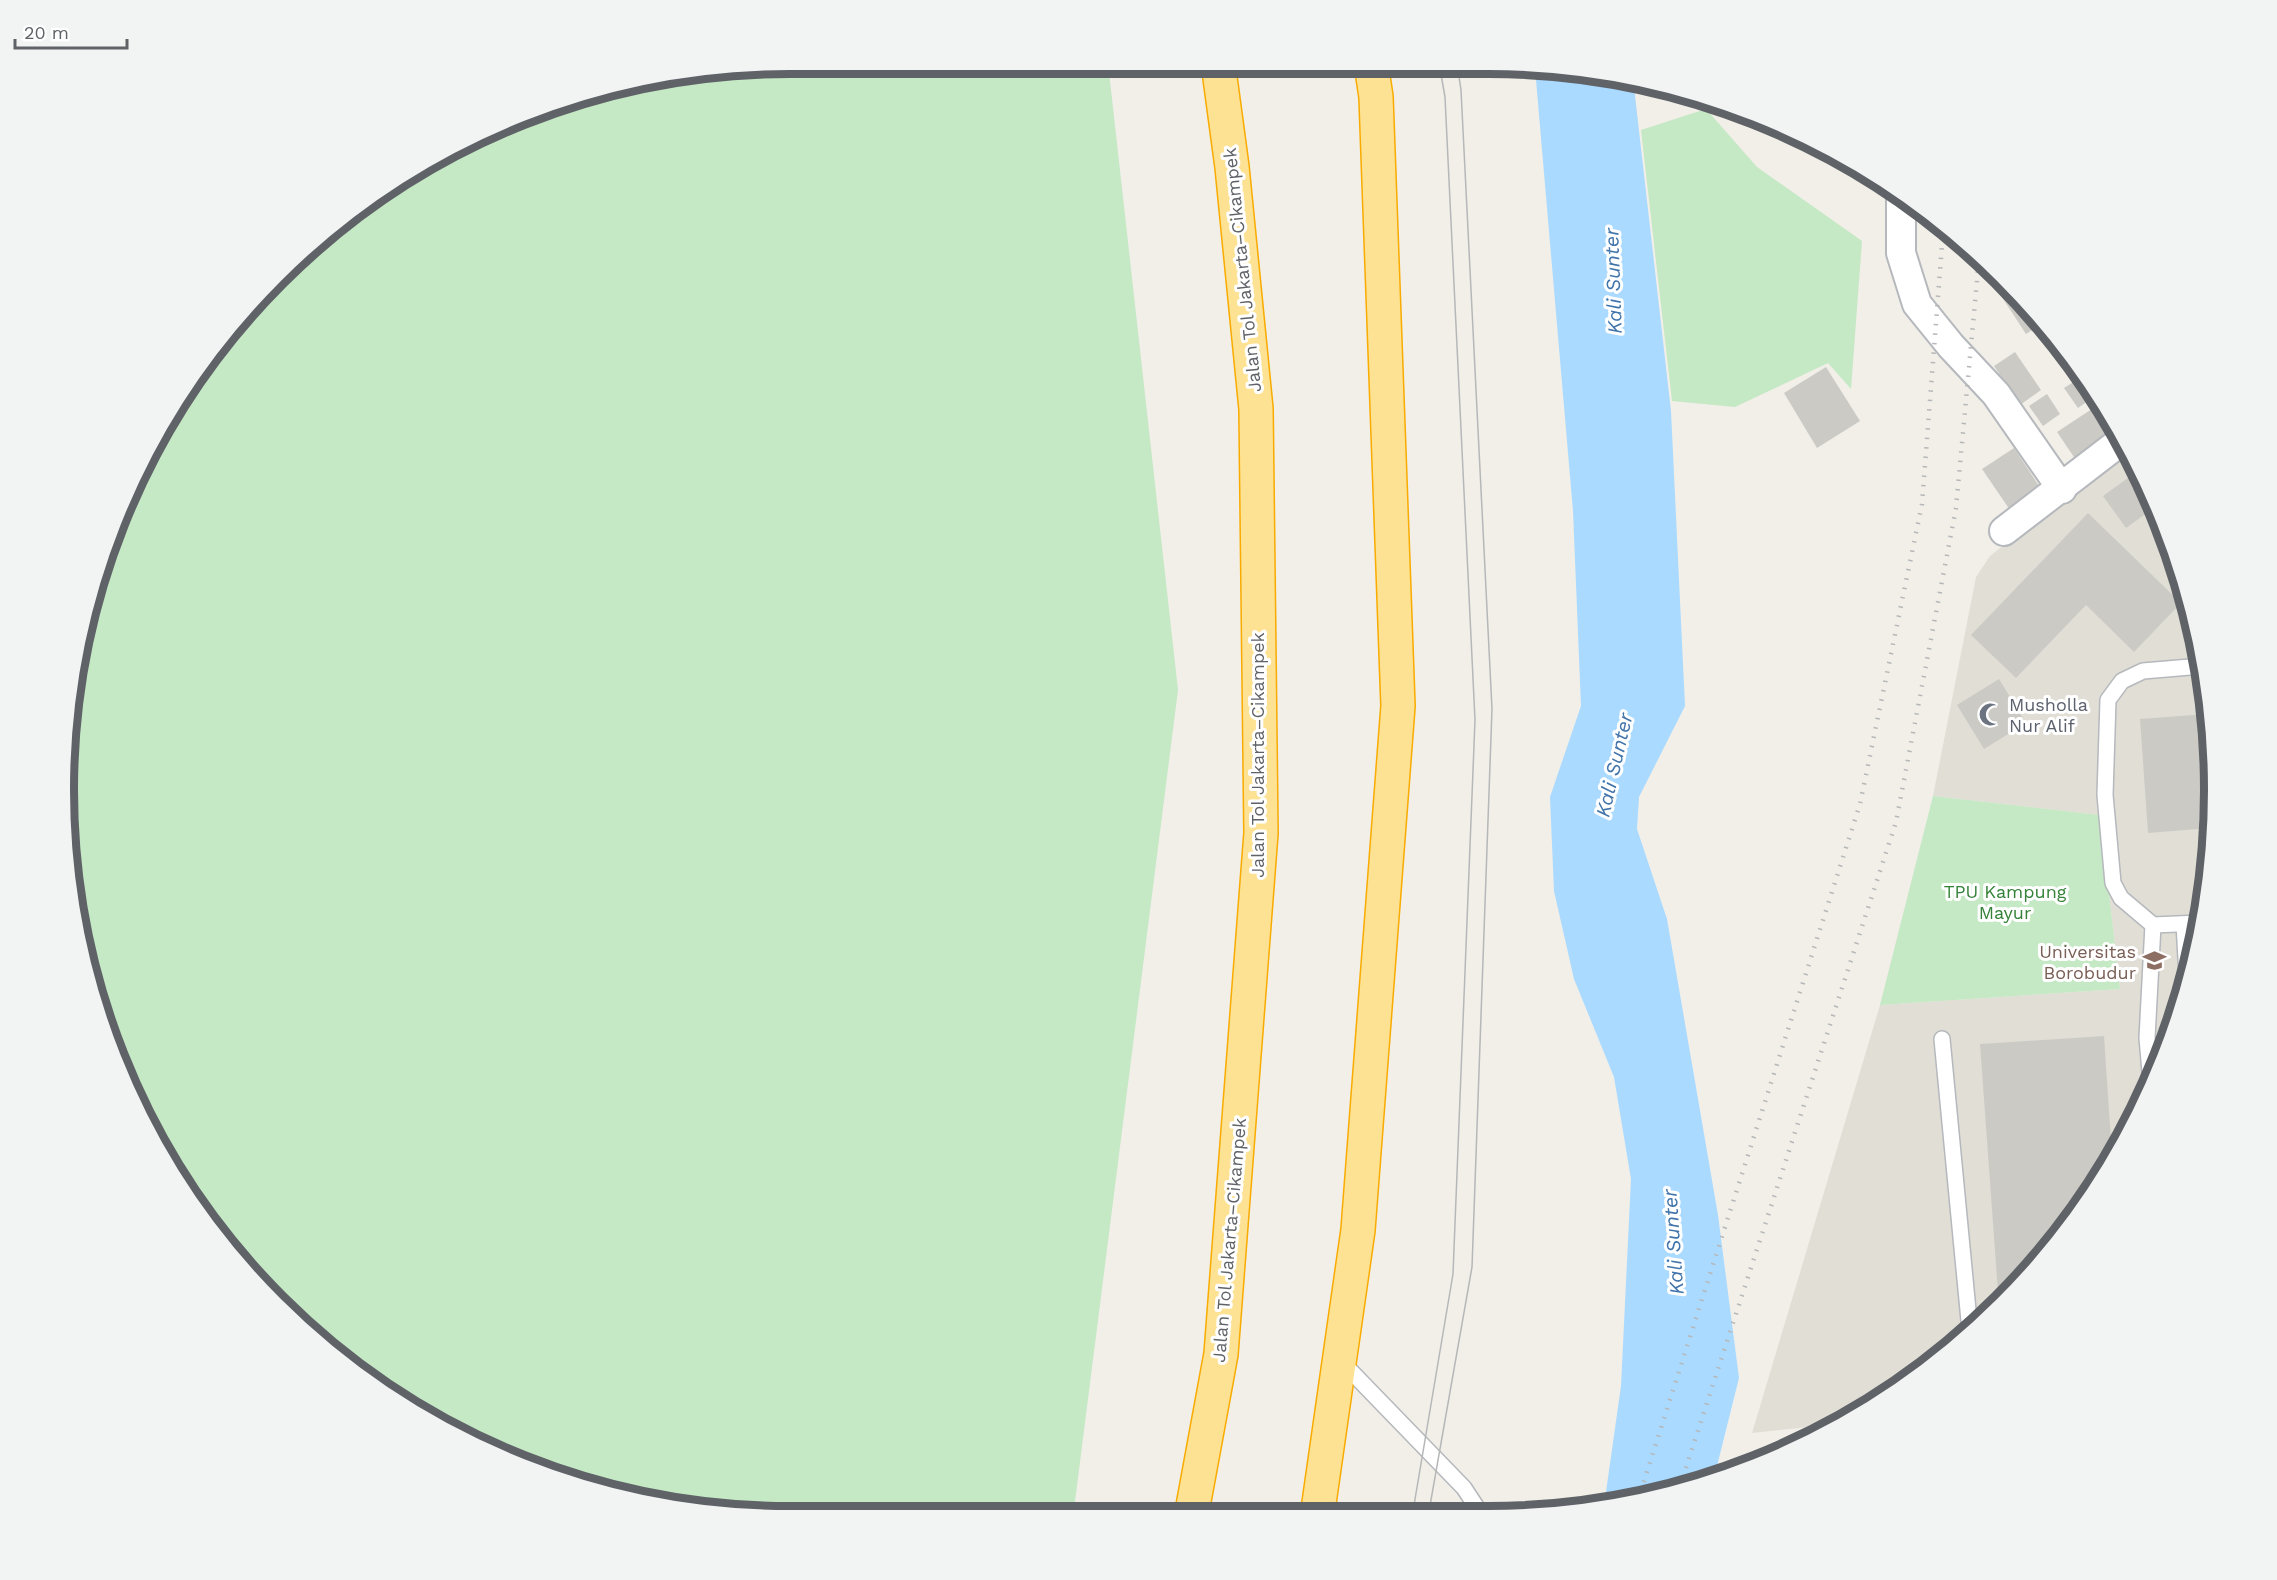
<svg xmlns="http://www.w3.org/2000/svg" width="2277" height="1580" viewBox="0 0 2277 1580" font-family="'Work Sans',sans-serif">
	<rect width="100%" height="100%" fill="#f1efe8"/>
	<!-- education -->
	<path fill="#e1ded6" d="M2126,450L2159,512L2200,648L2214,790L2200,932L2159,1069L2091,1194L2001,1304L1929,1367L1837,1424L1752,1433L1880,1005L2120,989L2100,815L1933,796L1976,577L1990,556Z"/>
	<!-- green -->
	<g fill="#c5e8c5">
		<path d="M790,63H1108L1178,690L1073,1517H790L648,1503L511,1462L386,1394L276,1304L186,1194L138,1112L77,931L65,837L69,695L118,511L161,426L243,311L386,185L469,138L602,88Z"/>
		<path d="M1706,109L1757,167L1862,241L1851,389L1828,363L1735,407L1672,401L1641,130Z"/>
		<path d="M1933,796L2100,815L2120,989L1880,1005Z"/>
	</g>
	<!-- water -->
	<path fill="#aadaff" d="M1535,68L1633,78L1671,411L1685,706L1639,797L1637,829L1667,919L1718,1215L1739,1378L1715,1474L1629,1503L1604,1506L1621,1386L1631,1179L1614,1077L1574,979L1554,891L1550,797L1581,706L1573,511Z"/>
	<!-- building -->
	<g fill="#cccac5">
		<path d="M2001,276L2041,324L2026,334L1992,282Z"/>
		<path d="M2015,352L2041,390L2020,405L1994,366Z"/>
		<path d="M1826,367L1860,421L1817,448L1784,393Z"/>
		<path d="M2083,376L2096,395L2078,408L2064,388Z"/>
		<path d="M2047,394L2060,414L2043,426L2029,406Z"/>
		<path d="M2101,403L2118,436L2078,463L2057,432Z"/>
		<path d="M2014,448L2043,492L2012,513L1982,469Z"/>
		<path d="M2132,475L2155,507L2126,528L2103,496Z"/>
		<path d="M2088,513L2181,603L2134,652L2086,605L2016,678L1971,635Z"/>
		<path d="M1999,679L2026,723L1984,749L1957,705Z"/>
		<path d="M2207,714L2214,790L2210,828L2148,833L2140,719Z"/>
		<path d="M2104,1036L2112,1155L2091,1194L1999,1306L1980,1044Z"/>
	</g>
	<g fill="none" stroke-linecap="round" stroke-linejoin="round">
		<defs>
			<g id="service">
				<path d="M2184,924L2187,976"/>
				<path d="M2153,925L2121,898L2113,883L2105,795L2108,700L2122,681L2143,671L2202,666"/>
				<path d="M1942,1039L1970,1331"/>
				<path d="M2151,1083L2147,1038L2153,925L2201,923"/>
				<path d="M1340,1360L1464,1488L1483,1517"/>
			</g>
			<g id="minor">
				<path d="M1901,199V253L1917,304L1951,346L1996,394L2062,489"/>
				<path d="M2004,531L2121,441"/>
			</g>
			<g id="motorway">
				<path d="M1191,1517L1221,1354L1261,833L1256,409L1232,167L1218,63"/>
				<path d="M1317,1517L1358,1230L1398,706L1376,97L1371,63"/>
			</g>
		</defs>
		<!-- service casing -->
		<use href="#service" stroke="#b5b8bc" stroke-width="18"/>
		<!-- minor casing -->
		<use href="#minor" stroke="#b5b8bc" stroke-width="32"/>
		<!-- motorway casing -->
		<use href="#motorway" stroke="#f9ab00" stroke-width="36"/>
		<!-- service -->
		<use href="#service" stroke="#fff" stroke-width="15"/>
		<!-- minor -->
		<use href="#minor" stroke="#fff" stroke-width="28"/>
		<!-- motorway -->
		<use href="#motorway" stroke="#fde293" stroke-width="33"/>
		<!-- tram -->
		<g stroke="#b6b7b8" stroke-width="1.5">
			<path d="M1412,1517L1453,1274L1475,720L1445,97L1439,63"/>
			<path d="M1428,1517L1472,1267L1492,709L1461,90L1457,63"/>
		</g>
		<!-- rail -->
		<g stroke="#b6b7b8" stroke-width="4.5" stroke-dasharray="1.5 8" stroke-linecap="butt">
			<path d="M1680,1486L1896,822L1956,508L1979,259"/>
			<path d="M1638,1500L1860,804L1922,504L1943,232"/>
		</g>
	</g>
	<!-- icons -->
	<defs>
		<symbol id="mosque-bare" viewBox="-9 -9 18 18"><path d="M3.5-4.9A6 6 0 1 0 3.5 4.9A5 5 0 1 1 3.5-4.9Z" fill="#6b7280" stroke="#fff" stroke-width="2.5" paint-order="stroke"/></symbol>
		<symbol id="university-bare" viewBox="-9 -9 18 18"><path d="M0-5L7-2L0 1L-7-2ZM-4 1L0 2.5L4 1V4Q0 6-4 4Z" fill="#8d6e63" stroke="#fff" stroke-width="2.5" paint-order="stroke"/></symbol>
	</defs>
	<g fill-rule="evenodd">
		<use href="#mosque-bare" x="1974" y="698" width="33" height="33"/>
		<use href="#university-bare" x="2138" y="944" width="33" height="33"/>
	</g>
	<g text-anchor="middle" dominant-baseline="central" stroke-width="6" stroke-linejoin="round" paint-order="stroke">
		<!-- street labels -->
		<g font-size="18" fill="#5f6368" stroke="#fff">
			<text transform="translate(1242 270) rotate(-96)">Jalan Tol Jakarta–Cikampek</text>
			<text transform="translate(1257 755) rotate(-90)">Jalan Tol Jakarta–Cikampek</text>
			<text transform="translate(1229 1240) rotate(-85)">Jalan Tol Jakarta–Cikampek</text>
		</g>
		<!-- worship labels -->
		<g font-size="18" fill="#5b616d" stroke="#fff" text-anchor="start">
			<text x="2009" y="704">Musholla<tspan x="2009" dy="21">Nur Alif</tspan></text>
		</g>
		<!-- park labels -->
		<g font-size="18" fill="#348238" stroke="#fff">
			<text x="2005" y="891">TPU Kampung<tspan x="2005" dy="21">Mayur</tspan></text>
		</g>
		<!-- education labels -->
		<g font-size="18" fill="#785e54" stroke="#fff" text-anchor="end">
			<text x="2136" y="951">Universitas<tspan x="2136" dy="21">Borobudur</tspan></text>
		</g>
		<!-- water labels -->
		<g font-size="20" font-style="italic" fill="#4174aa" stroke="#fff">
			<text transform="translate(1613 281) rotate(-92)">Kali Sunter</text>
			<text transform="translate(1614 765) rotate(-77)">Kali Sunter</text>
			<text transform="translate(1673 1242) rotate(-94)">Kali Sunter</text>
		</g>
	</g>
	<!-- crop -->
	<path d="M0 0H2277V1580H0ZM790 74H1488A716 716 0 0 1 2204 790V790A716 716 0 0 1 1488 1506H790A716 716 0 0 1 74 790V790A716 716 0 0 1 790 74Z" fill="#f2f3f3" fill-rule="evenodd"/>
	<path fill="none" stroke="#5f6368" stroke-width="8" d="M790 74H1488A716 716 0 0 1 2204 790V790A716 716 0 0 1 1488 1506H790A716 716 0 0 1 74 790V790A716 716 0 0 1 790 74Z"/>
	<!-- scale -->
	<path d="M15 39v9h112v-9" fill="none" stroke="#5f6368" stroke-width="3"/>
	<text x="24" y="39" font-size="18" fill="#5f6368" stroke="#ffffff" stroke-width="4.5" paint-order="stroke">20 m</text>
</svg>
